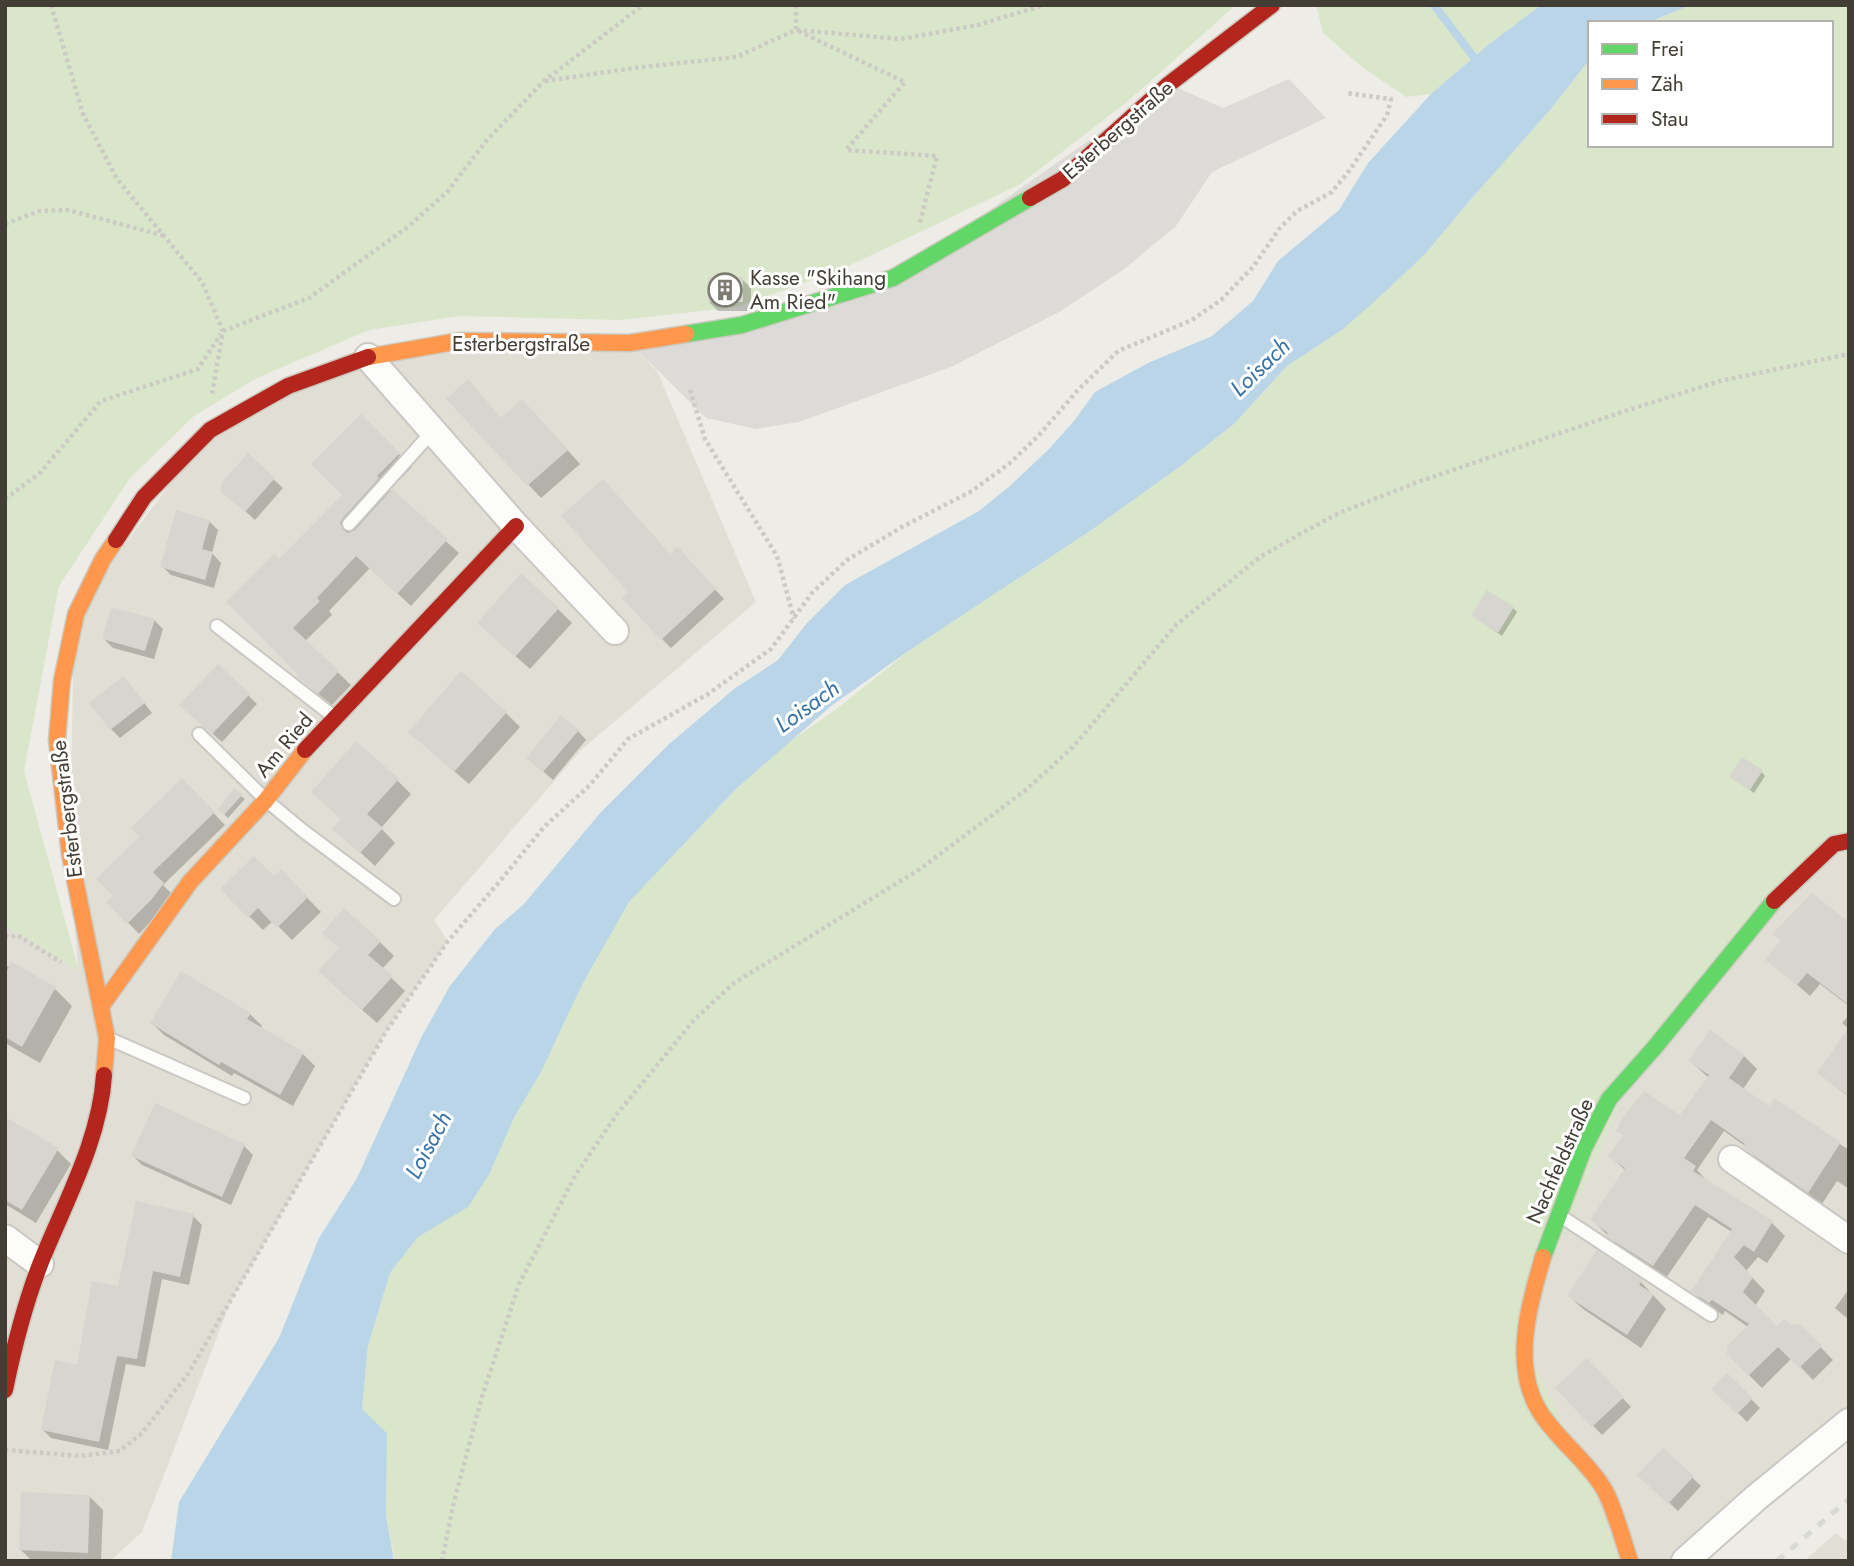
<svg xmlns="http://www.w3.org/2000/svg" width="1854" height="1566" viewBox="0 0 1854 1566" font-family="Jost,sans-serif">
	<rect width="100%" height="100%" fill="#eeece7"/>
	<!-- residential -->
	<g fill="#e1ded5">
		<path d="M630,343L657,371L756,602L582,749L434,920L448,941L387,1030L230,1303L142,1532L110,1561H5V925L78,970L70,855L74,613L210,430L368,357Z"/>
		<path d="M1849,827V1412L1678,1561H1620L1520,1336L1578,1144Z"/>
		<path d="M1836,1533L1849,1543V1561H1804Z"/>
	</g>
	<!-- green -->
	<g fill="#dae6c9">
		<path d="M5,5H1236L1127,102L1019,185L840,270L737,307L621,320L460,316L369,330L257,378L194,416L130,478L59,586L24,771L79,971L5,925Z"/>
		<path d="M1316,5H1541L1488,45L1431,94L1406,97L1362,67L1323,33Z"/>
		<path d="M1691,5H1849V827L1645,1045L1520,1336L1592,1485L1620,1561H395L386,1515L387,1433L362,1409L368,1346L390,1273L418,1237L440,1223L489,1175L514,1118L541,1072L583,983L629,902L736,789L792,740L834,711L910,650L1090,531L1178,468L1234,424L1287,366L1342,330L1426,253L1466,205L1550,110L1590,59V145H1831V23H1647Z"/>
	</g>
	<!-- parking -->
	<path fill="#dddbd7" d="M1289,79L1326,118L1212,172L1176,226L1123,270L1059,312L951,367L799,422L756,429L706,418L630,343L893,278L1169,84L1223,108Z"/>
	<!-- water -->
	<path fill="#bbd5e8" d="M1541,5H1691L1647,23H1590V59L1550,110L1466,205L1426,253L1385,292L1342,330L1287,366L1234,424L1178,468L1090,531L910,650L831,706L736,789L629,902L583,983L541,1072L514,1118L489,1175L468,1207L418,1237L390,1273L368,1346L362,1409L387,1433L386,1515L394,1561H171L179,1502L279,1338L319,1238L357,1178L422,1036L450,986L495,929L523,905L601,812L668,745L734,689L778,660L807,623L845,585L979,511L1011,485L1049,449L1074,421L1095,392L1148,363L1212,336L1253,301L1278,261L1339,210L1368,163L1431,94L1488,45Z"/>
	<!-- shadow -->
	<g fill="#0003">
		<path d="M742,279L751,288V311H718L709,302Z"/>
		<path d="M448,399L502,419L535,414L580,464L541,498Z"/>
		<path d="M361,416L412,467L389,490L459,553L411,606L370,568L329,611L332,615L305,641L351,685L332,705L318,694L228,603L279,561L345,495Z"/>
		<path d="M248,456L283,488L255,520L233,500Z"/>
		<path d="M209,521L218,530L212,553L221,563L214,588L171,575L162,566Z"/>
		<path d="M686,558L724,599L671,648L662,639Z"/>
		<path d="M1513,608L1517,612L1502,636L1473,616Z"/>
		<path d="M558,609L572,623L530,669L493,636Z"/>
		<path d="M154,620L163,629L154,659L113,648L104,639Z"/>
		<path d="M218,666L257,704L222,742L190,714Z"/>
		<path d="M132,687L152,713L120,738L111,729Z"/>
		<path d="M506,713L520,727L469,784L424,745Z"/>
		<path d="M578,731L586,740L553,780L537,766Z"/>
		<path d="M1762,772L1765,776L1754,793L1735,780Z"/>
		<path d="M182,780L225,825L163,885L174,896L139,934L108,902L115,896Z"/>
		<path d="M397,780L411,794L381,828L395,843L375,866L335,829Z"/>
		<path d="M241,796L245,799L228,818L223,813Z"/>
		<path d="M281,871L321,912L292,940L273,921L263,930L222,889L274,878Z"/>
		<path d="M1849,924V1006L1820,984L1810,996L1768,960L1782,941L1775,934Z"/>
		<path d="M380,942L394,956L382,969L405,991L377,1023L334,985Z"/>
		<path d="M5,965L54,988L72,1006L40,1063L5,1043Z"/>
		<path d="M250,1014L262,1026L260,1029L303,1054L315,1066L293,1106L234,1073L232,1076L164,1035L152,1023Z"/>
		<path d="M1849,1015V1029L1842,1023Z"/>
		<path d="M1849,1030V1097L1819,1073Z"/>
		<path d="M1711,1032L1744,1056L1757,1069L1743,1089L1769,1109L1774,1101L1849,1150V1189L1837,1181L1822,1204L1757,1159L1745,1146L1724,1131L1697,1170L1707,1181L1772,1223L1785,1236L1767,1263L1758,1257L1746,1271L1765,1291L1755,1306L1777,1328L1800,1326L1833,1360L1813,1380L1792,1358L1762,1388L1728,1354L1748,1327L1725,1311L1723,1315L1706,1304L1693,1291L1732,1232L1708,1217L1666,1278L1621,1248L1592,1220L1626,1171L1610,1156L1624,1136L1618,1130L1681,1118L1709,1078L1690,1061Z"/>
		<path d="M156,1106L244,1146L253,1155L231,1205L142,1165L133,1156Z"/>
		<path d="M5,1119L57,1150L71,1164L36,1223L5,1204Z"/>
		<path d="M193,1216L202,1225L189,1285L162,1279L145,1367L126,1364L108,1450L51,1438L42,1429L119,1288Z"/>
		<path d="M1641,1282L1666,1309L1641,1348L1583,1309L1569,1296Z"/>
		<path d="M1849,1289V1320L1835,1308Z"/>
		<path d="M1587,1360L1631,1407L1602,1435L1557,1388Z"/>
		<path d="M1727,1375L1760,1408L1747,1422L1714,1389Z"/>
		<path d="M1663,1450L1701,1486L1678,1511L1640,1475Z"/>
		<path d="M89,1496L103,1510L101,1561H32L20,1549Z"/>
	</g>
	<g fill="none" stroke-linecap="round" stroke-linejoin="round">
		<!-- stream -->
		<path stroke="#bbd5e8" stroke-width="8" d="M1434,5L1479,64"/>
	</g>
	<!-- building -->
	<g fill="#d7d5d0">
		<rect x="708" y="277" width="35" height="25"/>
		<path d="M468,379L501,418L522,399L568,450L527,486L446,399Z"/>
		<path d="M361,414L400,453L377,476L379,478L343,518L340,523L343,530L348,533L355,530L392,489L448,539L397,594L356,556L317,598L320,601L293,628L339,671L318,694L297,676L298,674L226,602L274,554L279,559L342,495L311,464Z"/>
		<path d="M248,453L275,478L245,512L221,492V483Z"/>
		<path d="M603,479L670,554L678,547L716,589L661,640L622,598L628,592L561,516Z"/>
		<path d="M176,510L210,520L202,549L213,552L205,580L160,567Z"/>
		<path d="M521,573L559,608L515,657L477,623Z"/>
		<path d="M1487,590L1514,607L1498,633L1471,616Z"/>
		<path d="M111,607L155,619L145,651L102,639Z"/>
		<path d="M218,664L250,694L212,734L179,705Z"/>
		<path d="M461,671L507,712L454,772L408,732Z"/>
		<path d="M124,676L145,703L110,730L89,703Z"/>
		<path d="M561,715L579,730L543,772L526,758Z"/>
		<path d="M356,741L399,779L367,814L383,828L360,853L332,829L341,819L311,792Z"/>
		<path d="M1742,757L1763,770L1750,790L1729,777Z"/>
		<path d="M182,778L215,812L153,872L164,883L152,899L127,924L106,902L113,896L96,879L139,837L131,828Z"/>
		<path d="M234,788L243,794L224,815L217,810Z"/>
		<path d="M254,856L274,876L281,869L308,897L277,928L258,908L248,918L220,889Z"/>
		<path d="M1812,893L1849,922V1005L1807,973L1797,985L1765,960L1781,940L1772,934Z"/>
		<path d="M344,908L381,941L368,955L393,976L362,1010L318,971L339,948L322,933Z"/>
		<path d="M12,962L56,987L22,1047L5,1037V973Z"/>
		<path d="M181,971L251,1013L247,1019L304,1052L280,1095L221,1062L219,1065L150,1023Z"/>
		<path d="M1849,1027V1096L1817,1073Z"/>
		<path d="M1710,1030L1745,1055L1729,1078L1769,1106L1774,1098L1841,1142L1808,1193L1742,1147L1745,1144L1711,1120L1684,1158L1696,1166L1693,1171L1773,1221L1754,1252L1744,1245L1734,1257L1753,1277L1743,1292L1777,1326L1784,1319L1791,1325L1800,1324L1822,1346L1799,1368L1778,1347L1748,1376L1727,1354V1346L1749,1324L1712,1300L1709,1303L1691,1291L1732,1229L1695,1205L1653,1266L1606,1236L1608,1233L1590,1220L1625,1168L1608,1156L1623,1135L1616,1131L1623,1117L1644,1091L1680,1115L1709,1075L1688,1061Z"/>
		<path d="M155,1103L245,1144L222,1197L131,1156Z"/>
		<path d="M5,1117L59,1148L22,1210L5,1200Z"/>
		<path d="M136,1201L194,1214L180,1277L153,1271L137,1359L117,1356L99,1442L41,1430L55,1360L77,1365L92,1281L118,1286Z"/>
		<path d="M1597,1250L1643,1280L1639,1285L1654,1294L1627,1335L1567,1296Z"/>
		<path d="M1587,1358L1624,1397L1592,1427L1555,1388Z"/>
		<path d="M1727,1373L1753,1398L1737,1414L1711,1389Z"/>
		<path d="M1663,1448L1694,1476L1668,1504L1637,1475Z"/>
		<path d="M21,1492L90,1495L88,1553L19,1550Z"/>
	</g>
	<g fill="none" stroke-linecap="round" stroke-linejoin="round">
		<defs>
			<g id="lane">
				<path d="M349,524L433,431"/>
				<path d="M217,626L333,716"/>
				<path d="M199,734L266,800L302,830L394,899"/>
				<path d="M110,1039L244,1098"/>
				<path d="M1562,1217L1711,1315"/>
			</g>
			<g id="street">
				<path d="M368,357L516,526L615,631"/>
				<path d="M1732,1159L1849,1240"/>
				<path d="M5,1238L40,1264"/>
				<path d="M1685,1561L1757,1497L1849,1422"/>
			</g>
			<g id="fast">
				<path d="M686,334L742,325L893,278L1030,198"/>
				<path d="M1543,1257L1584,1148L1609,1099L1655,1047L1774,901"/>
			</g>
			<g id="slow">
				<path d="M368,357L459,341L630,343L686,334"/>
				<path d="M102,1005L190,882L266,800L305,750"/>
				<path d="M104,1075L107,1038L70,855L57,740L62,680L76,614L103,559L116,540"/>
				<path d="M1543,1257C1529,1306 1511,1365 1540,1412C1557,1439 1585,1459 1602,1486C1613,1502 1623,1541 1630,1561"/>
			</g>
			<g id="jam">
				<path d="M1030,198L1063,179L1169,84L1272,5"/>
				<path d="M116,540L144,497L210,430L288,386L368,357"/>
				<path d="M305,750L516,526"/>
				<path d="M1774,901L1834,844L1849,841"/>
				<path d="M5,1390C14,1346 25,1303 41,1262C65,1202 100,1140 104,1075"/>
			</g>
		</defs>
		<!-- lane casing -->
		<use href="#lane" stroke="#cac8c3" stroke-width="16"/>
		<!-- street casing -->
		<use href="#street" stroke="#cac8c3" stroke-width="30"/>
		<!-- fast casing -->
		<use href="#fast" stroke="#ccc9bf" stroke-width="19"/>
		<!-- slow casing -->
		<use href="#slow" stroke="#ccc9bf" stroke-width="19"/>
		<!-- jam casing -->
		<use href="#jam" stroke="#ccc9bf" stroke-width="19"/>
		<!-- path -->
		<g stroke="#cccac6" stroke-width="4.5" stroke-dasharray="3.5 3.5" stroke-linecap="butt">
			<path d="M51,5L83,114L117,179L202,282L223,331L212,394"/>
			<path d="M796,5V30L905,82L846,150L937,156L919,226"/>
			<path d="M545,81L634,68L736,57L796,30L901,39L978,25L1044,5"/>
			<path d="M5,224L39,211L68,210L165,236"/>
			<path d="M223,331L309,298L409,226L448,191L486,141L544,81L643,5"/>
			<path d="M690,390L705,439L777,556L794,619"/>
			<path d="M5,499L40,473L101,401L198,369L221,334"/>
			<path d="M5,935L10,937L17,935L61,962"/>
			<path d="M5,1450L80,1456L120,1451L142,1433L188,1374L387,1030L448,941L500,881L544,827L590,785L628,739L708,694L771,649L812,593L847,560L902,527L972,491L1010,463L1040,434L1078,390L1118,351L1192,320L1221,300L1253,267L1279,229L1297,211L1332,192L1349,171L1387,115L1391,99L1346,93"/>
			<path d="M442,1561L453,1506L481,1400L519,1284L575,1176L617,1114L695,1019L734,983L920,869L1027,789L1073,747L1176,625L1260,557L1300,534L1341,512L1418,482L1619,413L1720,381L1849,354"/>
		</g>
		<!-- lane -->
		<use href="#lane" stroke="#fcfcfb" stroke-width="12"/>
		<!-- street -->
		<use href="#street" stroke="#fcfcfb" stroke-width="26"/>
		<!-- fast -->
		<use href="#fast" stroke="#63d668" stroke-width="16"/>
		<!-- slow -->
		<use href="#slow" stroke="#ff974d" stroke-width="16"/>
		<!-- jam -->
		<use href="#jam" stroke="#b3261e" stroke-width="16"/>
		<!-- rail -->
		<path stroke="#d8d8d7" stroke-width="5" stroke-dasharray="9 9" stroke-linecap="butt" d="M1777,1561L1849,1499"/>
	</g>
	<!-- icons -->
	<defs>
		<symbol id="building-ring" viewBox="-11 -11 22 22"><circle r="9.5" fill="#fff" stroke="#7e7b73" stroke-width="1.5"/><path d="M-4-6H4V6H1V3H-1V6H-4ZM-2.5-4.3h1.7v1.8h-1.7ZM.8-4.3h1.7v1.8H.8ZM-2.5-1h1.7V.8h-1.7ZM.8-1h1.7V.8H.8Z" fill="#7e7b73"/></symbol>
	</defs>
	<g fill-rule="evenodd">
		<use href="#building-ring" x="706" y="271" width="38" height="38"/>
	</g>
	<g text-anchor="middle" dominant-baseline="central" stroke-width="6" stroke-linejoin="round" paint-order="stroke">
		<!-- street labels -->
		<g font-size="21" fill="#423e35" stroke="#fff">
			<text transform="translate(1118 130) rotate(-41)">Esterbergstraße</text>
			<text x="521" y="344">Esterbergstraße</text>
			<text transform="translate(284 745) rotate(-50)">Am Ried</text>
			<text transform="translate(67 809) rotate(-97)">Esterbergstraße</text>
			<text transform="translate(1560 1161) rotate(-66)">Nachfeldstraße</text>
		</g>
		<!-- poi labels -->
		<g font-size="21" fill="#423e35" stroke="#fff" text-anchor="start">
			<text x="750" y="278">Kasse "Skihang<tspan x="750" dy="24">Am Ried"</tspan></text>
		</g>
		<!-- water labels -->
		<g font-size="23" font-style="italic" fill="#3772a5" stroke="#fff">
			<text transform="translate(1260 367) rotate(-44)">Loisach</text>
			<text transform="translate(807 706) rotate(-36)">Loisach</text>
			<text transform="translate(428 1145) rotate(-62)">Loisach</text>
		</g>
	</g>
	<!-- border -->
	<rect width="1854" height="1566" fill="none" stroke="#423e35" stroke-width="14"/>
	<!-- legend -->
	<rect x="1588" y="21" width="245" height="126" fill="#ffffff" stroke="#b3b2ae" stroke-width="2"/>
	<rect x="1602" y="44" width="35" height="10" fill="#63d668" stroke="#b3b2ae" stroke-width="2"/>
	<text x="1651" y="56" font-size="21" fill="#423e35">Frei</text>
	<rect x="1602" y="79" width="35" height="10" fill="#ff974d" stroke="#b3b2ae" stroke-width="2"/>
	<text x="1651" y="91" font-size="21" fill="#423e35">Zäh</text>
	<rect x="1602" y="114" width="35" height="10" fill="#b3261e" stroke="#b3b2ae" stroke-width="2"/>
	<text x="1651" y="126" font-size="21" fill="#423e35">Stau</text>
</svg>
